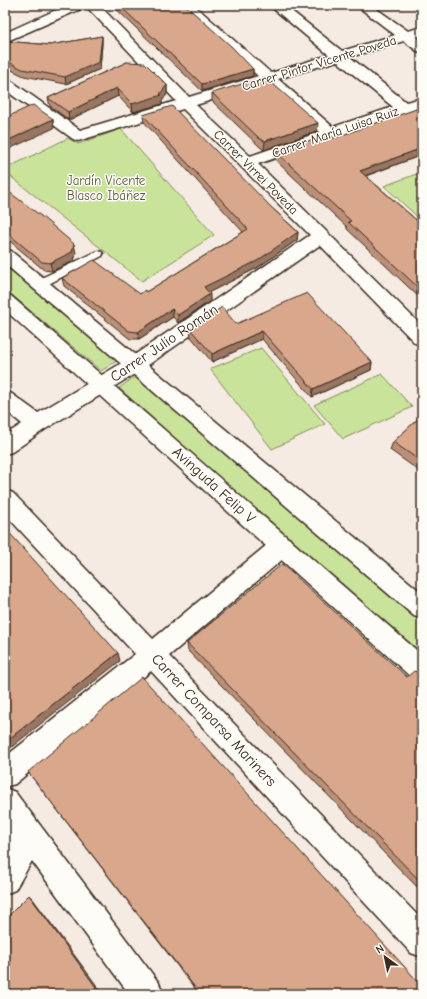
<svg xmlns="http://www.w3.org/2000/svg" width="427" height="999" viewBox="0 0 427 999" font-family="'Comic Neue',sans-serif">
	<rect width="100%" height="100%" fill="#f6ebe2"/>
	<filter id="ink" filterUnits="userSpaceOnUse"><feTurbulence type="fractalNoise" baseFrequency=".025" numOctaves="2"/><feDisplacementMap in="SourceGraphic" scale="8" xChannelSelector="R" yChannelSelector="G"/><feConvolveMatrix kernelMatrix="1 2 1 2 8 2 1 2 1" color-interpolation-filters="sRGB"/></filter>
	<g filter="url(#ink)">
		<!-- green -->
		<g fill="#c9e49a" stroke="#82875c">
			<path d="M121,129L214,235L142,281L5,172V169L68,138L78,144Z"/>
			<path d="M422,172V221L384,186Z"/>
			<path d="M5,265L118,360L101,371L5,289Z"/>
			<path d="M261,348L325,424L272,449L210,369Z"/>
			<path d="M382,374L412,407L343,439L314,405Z"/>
			<path d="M136,376L422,621V659L119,388Z"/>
		</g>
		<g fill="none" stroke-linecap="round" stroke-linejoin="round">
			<defs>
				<path id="lane" d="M98,251L102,252L103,254L102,256L43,287H35L34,284L35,281Z"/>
				<g id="street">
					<path d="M67,5H85L83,8L5,42V33Z"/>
					<path d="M85,5H99L189,97L258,76L179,5H194L271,73L329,55L269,5H284L342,51L395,35L356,5H371L408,31L422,27V35L416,37L422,42V52L417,51L404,41L350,57L406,102L422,98V107L258,164L422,326V345L415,343L320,245L141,370L44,430L12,452L5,454V435L22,424L5,410V391L12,394L38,413L127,360L310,235L183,109L78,141L73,139L5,90V79L10,80L80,130L176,101ZM337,61L393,107L333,127L278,79ZM266,83L320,132L250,156L196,105Z"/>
					<path d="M5,490L13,493L153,639L274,539L282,536L290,539L293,546L290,553L169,656L422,920V957L411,953L151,671L15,784L5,787V757L135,654L5,514Z"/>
					<path d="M5,788L15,792L159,983L163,994H129L32,861L15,890L5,894Z"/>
				</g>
				<g id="secondary">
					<path d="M5,249L11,251L422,593V619L414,616L5,264Z"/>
					<path d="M5,294L11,296L422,655V683L413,679L5,310Z"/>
				</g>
			</defs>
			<!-- lane casing -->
			<use href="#lane" stroke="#3b2a1e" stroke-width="3"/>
			<!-- street casing -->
			<use href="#street" stroke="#3b2a1e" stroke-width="3"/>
			<!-- secondary casing -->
			<use href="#secondary" stroke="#3b2a1e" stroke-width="3"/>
			<!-- lane -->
			<use href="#lane" fill="#fdfcf7" fill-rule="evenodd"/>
			<!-- street -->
			<use href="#street" fill="#fdfcf7" fill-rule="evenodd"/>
			<!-- secondary -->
			<use href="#secondary" fill="#fdfcf7" fill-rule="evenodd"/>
		</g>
		<!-- wall -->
		<g fill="#bb9078" stroke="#3b2a1e">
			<path d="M112,5H185L253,69V76L202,91Z"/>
			<path d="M102,36V44L100,69L66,84L24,76L5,67V41L50,45Z"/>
			<path d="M127,62L167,85V94L162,101V104L133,112L118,96L69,120L50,106L48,98Z"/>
			<path d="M212,93L317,131L264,150L260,147L212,101Z"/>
			<path d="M143,115L272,208L298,232L297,240L257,268L209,292L210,301L178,323L173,317L139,339H130L64,286L62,278L140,294L146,292L243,232L144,122Z"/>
			<path d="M276,152L422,155L366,176L422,225V300L347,229V227L275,160Z"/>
			<path d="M5,189L76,253L74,261L52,271L44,270L5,237Z"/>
			<path d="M236,324L372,362L371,370L312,397L262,339L212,362L191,337L190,329Z"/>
			<path d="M422,415V473L390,450L393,442Z"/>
			<path d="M187,643L407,677L422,674V892L188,651Z"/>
			<path d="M28,772L422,994H199Z"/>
		</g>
		<!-- shaded-wall -->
		<g fill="#987662" stroke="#3b2a1e">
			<path d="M102,36V44L100,69L66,84L65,77Z"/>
			<path d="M253,69V76L202,91V84Z"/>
			<path d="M167,85V94L162,101V104L133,112L132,104Z"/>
			<path d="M117,88L118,96L69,120L68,112Z"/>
			<path d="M53,119L54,128L5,151V142Z"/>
			<path d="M318,123L317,131L264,150L265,141Z"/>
			<path d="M422,148V155L359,178L360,171Z"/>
			<path d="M298,232L297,240L257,268L204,295V287Z"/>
			<path d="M74,244L76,253L74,261L52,271L50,263Z"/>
			<path d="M210,294V301L178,323V315Z"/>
			<path d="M172,309L173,317L139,339L138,332Z"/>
			<path d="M262,331V339L212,362V354Z"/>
			<path d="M372,362L371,370L312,397L313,389Z"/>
			<path d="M118,653L120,661L9,749L5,744V742Z"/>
			<path d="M29,895L33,899L103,994H101Z"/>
		</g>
		<!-- building -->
		<g fill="#d9a88c" stroke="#3b2a1e">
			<path d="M119,5H185L232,47L253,69L202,84Z"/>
			<path d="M102,36L99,62L65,77L22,69L5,60V41L50,45Z"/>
			<path d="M127,62L145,63L167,85L160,94L162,95L132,104L117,88L68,112L48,98Z"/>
			<path d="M265,77L318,123L265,141L260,139L212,93Z"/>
			<path d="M33,105L53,119L5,142V118Z"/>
			<path d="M172,106L272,208L298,232L257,261L204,287L210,294L178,315L172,309L138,332L129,331L62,278L94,260L140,294L145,290L146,292L248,229L143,115Z"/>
			<path d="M422,107V148L360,171L422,225V291L348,222L351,221L276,152L329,134L334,138Z"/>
			<path d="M5,189L41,216L74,244L72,252L50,263L42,262L5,231Z"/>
			<path d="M307,293L372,362L313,389L262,331L212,354L190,329L222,307L236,324Z"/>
			<path d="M422,415V462L393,442Z"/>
			<path d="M5,528L118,653L5,742Z"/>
			<path d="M282,564L407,677L414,671L422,674V689L421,690H422V883L187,643Z"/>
			<path d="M142,677L422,986V994H200L28,772Z"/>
			<path d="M29,895L101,994H5V919Z"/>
		</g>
	</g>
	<g text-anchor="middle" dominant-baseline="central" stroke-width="3" stroke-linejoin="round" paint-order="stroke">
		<!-- far-street labels -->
		<g font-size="13" fill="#3b2a1e" stroke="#fdfcf7">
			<text transform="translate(319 63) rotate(-17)">Carrer Pintor Vicente Poveda</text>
			<text transform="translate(335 132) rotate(-19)">Carrer María Luisa Ruiz</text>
			<text transform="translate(256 172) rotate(45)">Carrer Virrei Poveda</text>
		</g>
		<!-- far-park labels -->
		<g font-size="13" fill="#5e583d" stroke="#fdfcf7">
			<text x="106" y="180">Jardín Vicente<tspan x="106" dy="15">Blasco Ibáñez</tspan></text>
		</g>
		<!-- street labels -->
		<g font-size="15" fill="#3b2a1e" stroke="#fdfcf7">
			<text transform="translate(164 343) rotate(-34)">Carrer Julio Román</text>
			<text transform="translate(214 485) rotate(42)">Avinguda Felip V</text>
			<text transform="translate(214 720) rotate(47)">Carrer Comparsa Mariners</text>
		</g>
	</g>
	<!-- margin -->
	<rect width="427" height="999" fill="none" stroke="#fdfcf7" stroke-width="20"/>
	<rect x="10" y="10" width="407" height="979" fill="none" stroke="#3b2a1e" stroke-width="1.5" filter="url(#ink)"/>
	<!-- north arrow -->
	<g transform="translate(385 957) rotate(327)" stroke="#fdfcf7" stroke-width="3" paint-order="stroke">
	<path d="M0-3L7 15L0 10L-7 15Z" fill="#3b2a1e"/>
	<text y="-6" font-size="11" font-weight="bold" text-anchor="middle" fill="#3b2a1e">N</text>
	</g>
</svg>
